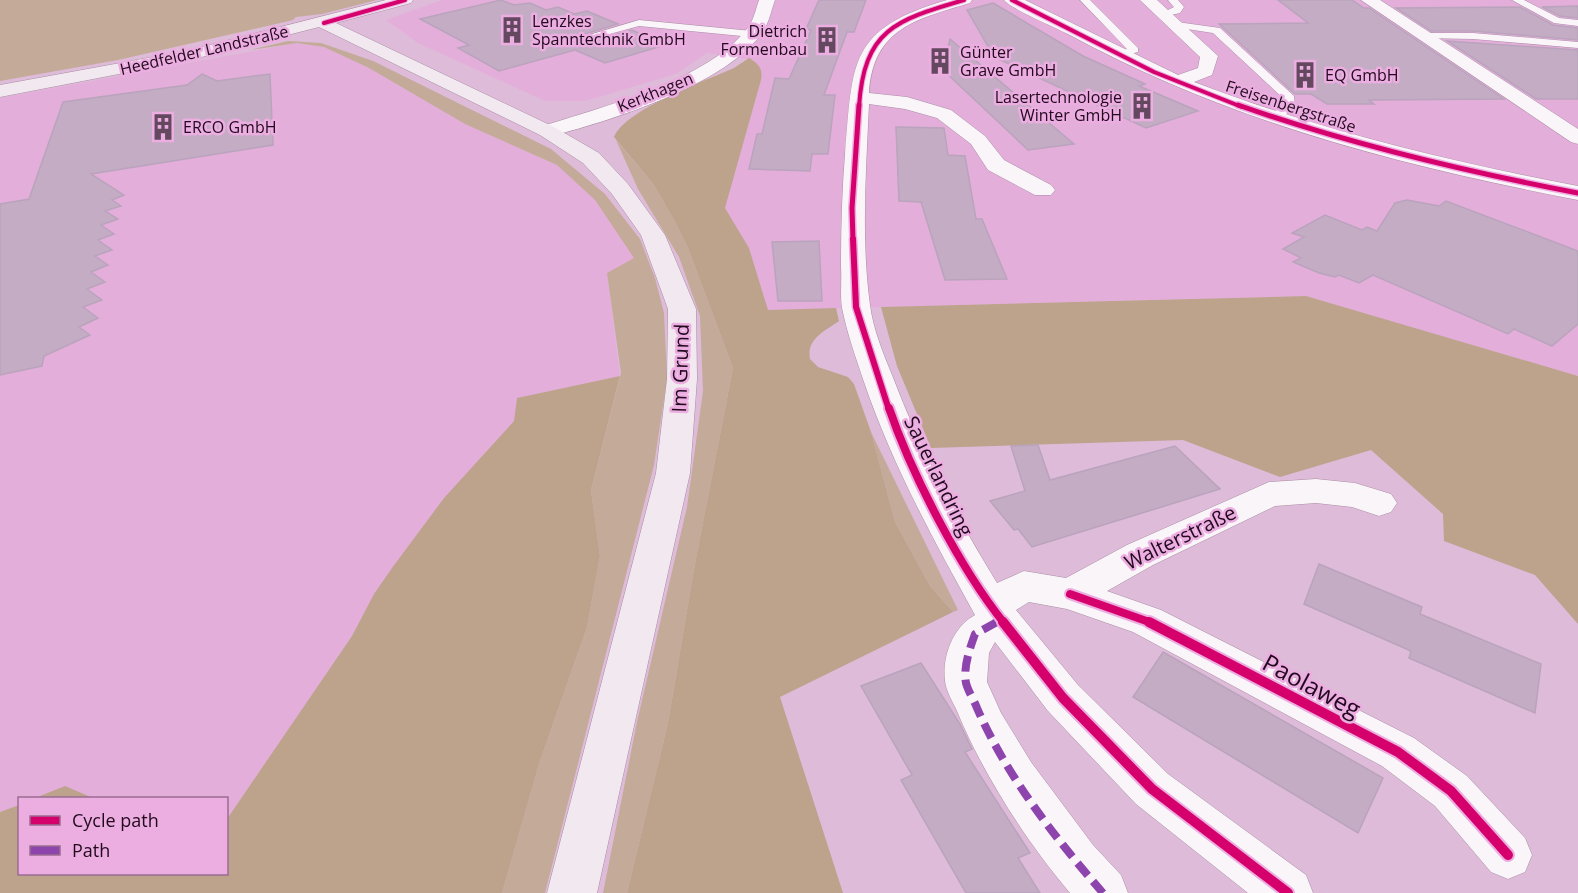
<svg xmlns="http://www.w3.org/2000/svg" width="1578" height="893" viewBox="0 0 1578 893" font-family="'Open Sans',sans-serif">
	<rect width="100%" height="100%" fill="#debbd8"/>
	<!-- built -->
	<g fill="#e4aedb">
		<path d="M442,0H1578V376L1306,296L768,310L749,248L725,208L761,80L753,60L707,53L676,74L585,101H545L418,43L386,20Z"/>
		<path d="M297,43L324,47L369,68L465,124L557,165L595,200L635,259L607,273L620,376L517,398L514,421L444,498L374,594L352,636L227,819L226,798H93L65,787L35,798H20L19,805L0,812V98Z"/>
	</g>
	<!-- green -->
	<g fill="#c4aa98">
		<path d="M0,0H377L322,14L296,17L293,20L118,60L0,81Z"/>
		<path d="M288,41L321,43L373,61L551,149L605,194L640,239L655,278L664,313L667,379L654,465L545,893H502L539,764L587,627L600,556L591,490L621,373L607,273L634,258L595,200L557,165L465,124L369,68L324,47L297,43L250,50Z"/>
		<path d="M616,140L654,185L674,220L688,248L733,368L694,569L668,723L627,893H603L637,722L687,507L703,391L700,316L679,257L638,189Z"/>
		<path d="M871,432L958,610L953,612L930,586L895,522Z"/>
	</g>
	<!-- forest -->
	<g fill="#bda28c">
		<path d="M749,58C759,64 763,69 761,80L725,208L749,248L768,310L836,308L839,321C825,331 806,339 810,359L818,367L848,377L854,384L871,432L895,522L930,586L953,612L780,697L843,893H627L668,723L694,569L733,368L688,248L674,220L654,185L614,137C626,109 705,81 734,68Z"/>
		<path d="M1306,296L1578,376V624L1535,575L1444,541L1443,514L1371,450L1280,477L1183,440L931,448L897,366L881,307Z"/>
		<path d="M620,376L591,490L600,556L587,627L539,764L502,893H0V812L19,805L20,874H226L227,819L352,636L374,594L392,568L444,498L514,421L517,398Z"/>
		<path d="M65,786L93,798H35Z"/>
	</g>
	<!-- building -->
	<g fill="#c3acc4" stroke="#baa3bc" stroke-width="1.5">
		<path d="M501,0L514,5L530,3L546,10L558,7L574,14L587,11L618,24L578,36L577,39L583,43L632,30L657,41L649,43L658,47L605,63L575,50L499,71L458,48L469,45L420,19Z"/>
		<path d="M819,0H866L854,32H847L824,95H835L828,154H812L810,171L749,169L757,134H762L775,78L789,79L811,30L806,29Z"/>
		<path d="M1278,0H1352L1364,8H1369L1504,99L1369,100L1374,104H1327L1311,94H1295L1219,24L1308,23Z"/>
		<path d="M993,3L1083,56L1145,84L1139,86L1198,111L1146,128L994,57L967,10Z"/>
		<path d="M1578,6V18L1560,16L1542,7Z"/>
		<path d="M1520,7L1553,25L1578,28V40L1473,31H1431L1396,8Z"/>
		<path d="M950,39L1074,144L1028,150L943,70Z"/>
		<path d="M1447,41L1578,50V99H1536Z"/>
		<path d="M202,74L217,81L270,74L273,145L91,174L124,195L112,200L121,206L105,211L118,219L101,225L114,234L98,240L112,250L95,256L108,265L91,272L105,282L87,289L102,300L83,307L98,318L79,327L90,335L44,356L42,366L0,375V204L29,199L63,102L187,85Z"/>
		<path d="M896,127L944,128L948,155L965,156L976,219H982L1007,279L945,280L921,202L899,201Z"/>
		<path d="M1407,200L1439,206L1446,201L1578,251V324L1552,346L1514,329L1508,334L1373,275L1359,283L1339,275L1335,277L1319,273L1293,262L1301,258L1283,249L1304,237L1292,233L1325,215L1362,230L1367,227L1377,231L1395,203Z"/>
		<path d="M819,241L822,301H778L772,242Z"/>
		<path d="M1038,445L1050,480L1175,446L1220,489L1032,547L1018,529L1014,530L990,501L1025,491L1011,446Z"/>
		<path d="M1319,564L1422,607L1420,614L1541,664L1535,713L1409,658L1411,651L1304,604Z"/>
		<path d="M1163,652L1383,778L1358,833L1133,697Z"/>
		<path d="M921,663L960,724L972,749L965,752L1030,853L1018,858L1040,893H966L901,780L912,775L861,686Z"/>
	</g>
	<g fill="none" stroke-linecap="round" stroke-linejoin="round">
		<defs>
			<g id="lane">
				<path d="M1080,0H1090L1138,48V52L1114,58V54L1127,49Z"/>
				<path d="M1168,0H1178L1184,7L1180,13L1162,17V13L1174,7Z"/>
				<path d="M1512,0H1524L1559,18L1578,20V26L1554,23Z"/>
				<path d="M639,20L752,31L757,34L752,37L639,26L584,41L579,38Z"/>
				<path d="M1177,22L1220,28L1294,96L1295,107L1279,120H1271V114L1285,104L1284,99L1213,33L1174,27L1172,25Z"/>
				<path d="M1424,33H1473L1578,42V48L1473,39L1420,38V34Z"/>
			</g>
			<g id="street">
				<path d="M759,0H775C772,8 770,18 766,26C737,82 605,123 547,137L540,135L537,131L540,127C601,107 711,80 749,26C754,19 756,8 759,0Z"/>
				<path d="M947,0H972L970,3C917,19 873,28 869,93L907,97L951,110L985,136L1004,160L1051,185L1055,190L1051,195H1035L988,170L971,144L937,118L905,109L869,104C866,171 861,239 870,305C873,329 883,353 892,375C920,449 956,516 997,583L1024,571L1066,578L1127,545L1269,482L1316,479L1355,483L1391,494L1397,503L1391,512L1379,516L1352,507L1316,503L1275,506L1153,565L1107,591L1161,610L1414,738L1467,776L1525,838L1532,855L1525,872L1508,879L1491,872L1435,806L1382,766L1133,632L1067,609L1029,602L1016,610L1078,685L1168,774L1306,875L1313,893H1248L1136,804L1048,711L995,642L989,653L987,682L1001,713L1031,762L1093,845L1121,875L1128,893H1070C1026,841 983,774 957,711C953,702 946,691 945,681C942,656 953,627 975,615C933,539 892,464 864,382C856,358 847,333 842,308C840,295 842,280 841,267C841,229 842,192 845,154C853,62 848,29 947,0Z"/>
				<path d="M1004,0H1025L1178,75L1198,68L1200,57L1140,0H1157L1218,56L1212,75L1194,82C1319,130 1447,161 1578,186V200C1398,165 1230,122 1068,34C1055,27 1011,9 1004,0Z"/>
				<path d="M1361,0H1380L1578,129V144L1571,142Z"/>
			</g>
			<path id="secondary" d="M386,0H413L411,3L336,23L554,127L599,153L628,184L665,235L696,309L697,379L690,473L597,893H547L656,473L667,379L668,309L641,235L612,194L583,163L540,135L319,27L186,61L0,97V85L186,51Z"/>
		</defs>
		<!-- lane casing -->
		<use href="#lane" stroke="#a98ea4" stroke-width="1"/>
		<!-- street casing -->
		<use href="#street" stroke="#a98ea4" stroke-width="1"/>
		<!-- secondary casing -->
		<use href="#secondary" stroke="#a98ea4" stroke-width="1"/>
		<!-- lane -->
		<use href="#lane" fill="#faf5f9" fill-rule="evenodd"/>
		<!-- street -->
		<use href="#street" fill="#faf5f9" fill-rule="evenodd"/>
		<!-- secondary -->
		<use href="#secondary" fill="#f2e9f0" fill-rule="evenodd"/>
		<!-- quiet-far1 -->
		<path stroke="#8e44ad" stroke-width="7" stroke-dasharray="13 7" stroke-linecap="butt" d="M994,623L1000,620"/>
		<!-- quiet -->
		<path stroke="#8e44ad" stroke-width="8" stroke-dasharray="16 8" stroke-linecap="butt" d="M997,622L975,634C970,648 963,667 966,683C968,691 974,700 977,708C1006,775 1055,838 1103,893"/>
		<defs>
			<g id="cycleway-far4">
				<path d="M1012,0L1154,72L1242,107"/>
				<path d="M324,23L405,0"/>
				<path d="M859,107C864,29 896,20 964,0"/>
			</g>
			<g id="cycleway-far3">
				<path d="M1238,105C1349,144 1463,171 1578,193"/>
				<path d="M853,240L852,208L859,105"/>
			</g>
			<path id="cycleway-far2" d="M853,239L856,307L889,410"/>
			<g id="cycleway-far1">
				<path d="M889,408C912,475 960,568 1004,623"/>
				<path d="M1070,594L1152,623"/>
			</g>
			<g id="cycleway">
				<path d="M1003,622L1063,698L1152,789L1288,893"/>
				<path d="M1149,622L1398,752L1451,791L1508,855"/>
			</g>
		</defs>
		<!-- cycleway-far4 casing -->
		<use href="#cycleway-far4" stroke="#ecade1" stroke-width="6"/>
		<!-- cycleway-far3 casing -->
		<use href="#cycleway-far3" stroke="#ecade1" stroke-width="8"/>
		<!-- cycleway-far2 casing -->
		<use href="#cycleway-far2" stroke="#ecade1" stroke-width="9"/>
		<!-- cycleway-far1 casing -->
		<use href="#cycleway-far1" stroke="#ecade1" stroke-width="12"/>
		<!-- cycleway casing -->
		<use href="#cycleway" stroke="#ecade1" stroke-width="14"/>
		<!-- cycleway-far4 -->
		<use href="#cycleway-far4" stroke="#d6006c" stroke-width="4"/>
		<!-- cycleway-far3 -->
		<use href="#cycleway-far3" stroke="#d6006c" stroke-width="5"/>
		<!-- cycleway-far2 -->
		<use href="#cycleway-far2" stroke="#d6006c" stroke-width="6"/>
		<!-- cycleway-far1 -->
		<use href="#cycleway-far1" stroke="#d6006c" stroke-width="8"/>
		<!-- cycleway -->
		<use href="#cycleway" stroke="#d6006c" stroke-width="10"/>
	</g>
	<!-- icons -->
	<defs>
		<symbol id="building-bare" viewBox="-9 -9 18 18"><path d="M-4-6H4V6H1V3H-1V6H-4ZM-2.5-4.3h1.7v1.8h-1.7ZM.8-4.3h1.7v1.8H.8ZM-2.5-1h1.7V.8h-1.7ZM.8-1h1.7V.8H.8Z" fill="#63485f" stroke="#ecade1" stroke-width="2.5" paint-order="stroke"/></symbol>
	</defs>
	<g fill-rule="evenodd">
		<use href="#building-bare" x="493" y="11" width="38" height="38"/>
		<use href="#building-bare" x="808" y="21" width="38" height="38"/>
		<use href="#building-bare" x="921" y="42" width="38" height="38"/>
		<use href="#building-bare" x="1286" y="56" width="38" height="38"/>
		<use href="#building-bare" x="1123" y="87" width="38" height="38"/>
		<use href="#building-bare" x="144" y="108" width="38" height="38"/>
	</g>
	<g text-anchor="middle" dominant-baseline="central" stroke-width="5" stroke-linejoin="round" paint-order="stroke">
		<!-- far-poi labels -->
		<g font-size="16" fill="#210a1e" stroke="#ecade1" text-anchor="start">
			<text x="532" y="21">Lenzkes<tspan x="532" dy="18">Spanntechnik GmbH</tspan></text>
			<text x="807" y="31" text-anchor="end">Dietrich<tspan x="807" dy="18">Formenbau</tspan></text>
			<text x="960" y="52">Günter<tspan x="960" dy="18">Grave GmbH</tspan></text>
			<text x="1325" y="75">EQ GmbH</text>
			<text x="1122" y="97" text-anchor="end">Lasertechnologie<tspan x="1122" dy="18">Winter GmbH</tspan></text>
			<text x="183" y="127">ERCO GmbH</text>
		</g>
		<!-- far-street labels -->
		<g font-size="16" fill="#210a1e" stroke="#ecade1">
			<text transform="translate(204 50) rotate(-13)">Heedfelder Landstraße</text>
			<text transform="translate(655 92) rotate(-22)">Kerkhagen</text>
			<text transform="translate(1291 106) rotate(18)">Freisenbergstraße</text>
		</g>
		<!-- street labels -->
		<g font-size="20" fill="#210a1e" stroke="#ecade1">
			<text transform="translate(680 368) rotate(-88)">Im Grund</text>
			<text transform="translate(939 476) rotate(64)">Sauerlandring</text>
			<text transform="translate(1180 537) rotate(-26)">Walterstraße</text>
		</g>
		<!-- near-street labels -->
		<g font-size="24" fill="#210a1e" stroke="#ecade1">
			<text transform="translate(1312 685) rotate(28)">Paolaweg</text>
		</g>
	</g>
	<!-- legend -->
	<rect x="18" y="797" width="210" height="78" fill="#ecade1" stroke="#9b6c93" stroke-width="1.5"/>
	<rect x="30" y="816" width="30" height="9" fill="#d6006c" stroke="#9b6c93" stroke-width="1.5"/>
	<text x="72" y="827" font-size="18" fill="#210a1e">Cycle path</text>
	<rect x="30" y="846" width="30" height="9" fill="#8e44ad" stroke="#9b6c93" stroke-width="1.5"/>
	<text x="72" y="857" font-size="18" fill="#210a1e">Path</text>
</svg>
